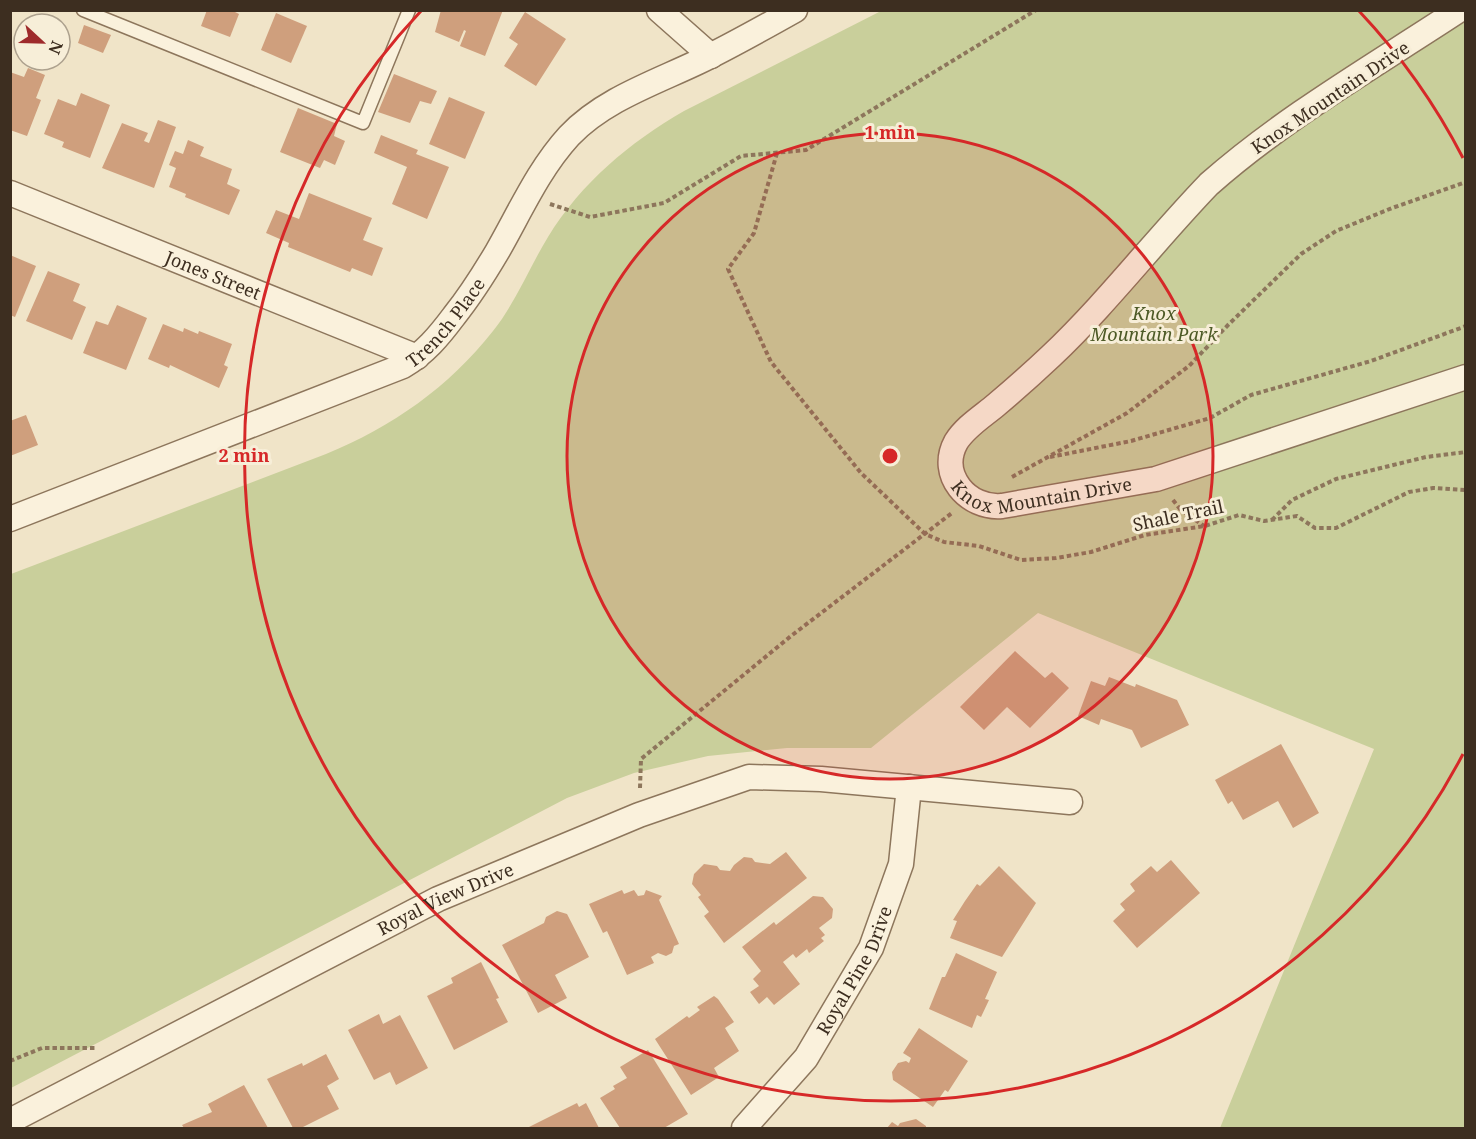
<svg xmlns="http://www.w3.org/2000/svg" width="1476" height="1139" viewBox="0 0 1476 1139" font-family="'Noto Serif',serif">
	<rect width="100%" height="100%" fill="#f0e4c8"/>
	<!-- green -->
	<path fill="#c9cf9b" d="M881,11H1465V1128H1220L1374,749L1038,613L871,748H787L708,756L634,773L567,798L11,1088V574L326,454C392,427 449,387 493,331C516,302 529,268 548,237C582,182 629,143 684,111Z"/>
	<!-- building -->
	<g fill="#cf9f7d">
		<path d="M207,10H231L239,14L230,37L201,26Z"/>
		<path d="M441,10H503L485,56L460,46L466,31L464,30L459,42L435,32Z"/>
		<path d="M525,12L566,39L536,86L504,66L518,44L509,38Z"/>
		<path d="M276,13L307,26L291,63L261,50Z"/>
		<path d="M84,25L111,35L103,53L78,43Z"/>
		<path d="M28,68L45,75L36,98L41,100L27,136L10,130V72L24,77Z"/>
		<path d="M394,74L437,91L431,104L420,101L410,123L378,112Z"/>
		<path d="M81,93L110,105L90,158L62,147L64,142L44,134L58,99L76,106Z"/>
		<path d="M449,97L485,112L465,159L429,144Z"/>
		<path d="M298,108L337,124L334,136L345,141L335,165L324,160L320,168L280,152Z"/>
		<path d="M158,120L176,127L154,188L102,168L122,123L148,133L144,141L149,143Z"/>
		<path d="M381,135L418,150L416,154L449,167L427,219L392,204L407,167L374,153Z"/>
		<path d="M188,140L204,147L200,156L232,169L227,184L240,190L229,215L185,197L186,194L169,187L176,168L169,165L175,151L183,154Z"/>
		<path d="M309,193L372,218L363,240L383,248L372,276L352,268L350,272L288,247L289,243L266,233L276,210L299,219Z"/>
		<path d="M10,255L36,266L15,317L10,315Z"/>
		<path d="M48,271L80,284L73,301L86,307L72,340L26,321Z"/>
		<path d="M117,305L147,318L126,370L83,353L96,321L108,325Z"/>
		<path d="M163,324L183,332L184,328L198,334L199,331L232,344L224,365L228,367L219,388L170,365L169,368L148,359Z"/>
		<path d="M26,415L38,445L10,456V421Z"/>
		<path d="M1015,651L1045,678L1052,672L1069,688L1030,728L1007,707L984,730L960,707Z"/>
		<path d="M1109,677L1135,687L1136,684L1177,700L1189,725L1141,748L1132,730L1101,719L1099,725L1078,716L1091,681L1105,686Z"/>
		<path d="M1281,744L1319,813L1293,828L1278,801L1243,820L1232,801L1228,804L1215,780Z"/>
		<path d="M786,852L807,878L724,943L704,916L709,912L698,897L701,895L692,884L694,874L704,864L717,866L720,870L730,871L734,865L744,857L752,858L755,862L770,864Z"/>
		<path d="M1171,860L1200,893L1137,948L1113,921L1125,910L1120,904L1135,891L1130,884L1151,866L1157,872Z"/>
		<path d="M999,866L1036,903L1002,957L950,938L957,921L953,920L965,901L977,884L980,886Z"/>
		<path d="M622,890L624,894L634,890L638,896L644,895L646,890L662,896L659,900L679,944L674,946L672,953L666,956L658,953L651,957L654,963L627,975L607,931L603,933L589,904Z"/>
		<path d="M813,896L823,897L833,909L832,918L819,928L825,935L821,938L824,941L809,953L807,949L796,958L793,954L783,962L800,984L774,1005L767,997L759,1004L750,992L759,986L753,979L761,971L742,947L774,922L776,925Z"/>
		<path d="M557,911L567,914L589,957L555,975L567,998L538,1013L502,945L544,923L546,917Z"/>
		<path d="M956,953L997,972L985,999L989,1000L981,1017L977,1015L972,1028L929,1009L942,977H945Z"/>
		<path d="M481,962L499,998L496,999L508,1022L454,1050L427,996L453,983L451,978Z"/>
		<path d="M714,996L718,999L734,1022L725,1028L739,1051L714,1068L719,1077L691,1095L655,1039L687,1016L689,1018L700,1010L697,1007Z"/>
		<path d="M379,1014L383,1024L400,1015L428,1068L396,1085L390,1072L374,1080L348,1030Z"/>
		<path d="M919,1028L968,1061L948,1092L945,1090L933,1107L893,1080L892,1072L898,1063L906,1061L909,1063L911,1058L903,1053Z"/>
		<path d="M648,1050L688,1114L664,1128H620L600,1098L615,1089L613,1086L627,1078L620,1067Z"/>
		<path d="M326,1054L339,1079L327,1086L339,1109L301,1128H293L267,1079L302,1063L303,1066Z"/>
		<path d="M244,1085L268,1128H184L182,1125L212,1112L208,1104Z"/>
		<path d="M577,1103L579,1107L586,1103L599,1128H527Z"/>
		<path d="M916,1119L926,1126V1128H887L892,1122L898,1126L900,1123Z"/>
	</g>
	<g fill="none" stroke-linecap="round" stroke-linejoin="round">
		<defs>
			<path id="service" d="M83,10L363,123L409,10"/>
			<g id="minor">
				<path d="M659,10L711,56"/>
				<path id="s1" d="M1459,10C1374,66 1285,117 1209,184C1155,240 1107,303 1051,356C1033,373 1015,389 996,405C983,416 965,427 956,442C938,475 968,509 1002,506L1156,479L1466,377"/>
				<path id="s2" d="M10,193L417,357"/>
				<path id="s3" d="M10,519L403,366C425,353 439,336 454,316C470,296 484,274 497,252C520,212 538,170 569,136C603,100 654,83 698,62C731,46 763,28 795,10"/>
				<path id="s4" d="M10,1121L438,899L639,815L749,777L821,779L1070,802"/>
				<path id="s5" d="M744,1128L806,1058L871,948L901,864L909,787"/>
			</g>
		</defs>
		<!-- service casing -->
		<use href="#service" stroke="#8d765c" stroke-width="15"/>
		<!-- minor casing -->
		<use href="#minor" stroke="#8d765c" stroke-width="27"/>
		<!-- path -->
		<g stroke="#8d765c" stroke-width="4" stroke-dasharray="4.5 3" stroke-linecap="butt">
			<path d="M777,153L754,233L728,269L771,362L861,473L925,534L944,542L979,546L1021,560L1056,558L1091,552L1145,535L1205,526L1239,515L1264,521L1297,516L1315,528H1336L1409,492L1433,488L1466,490"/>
			<path d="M550,204L590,217L664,203L741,156L806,150L1036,10"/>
			<path d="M1050,457L1131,441L1210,418L1251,395L1371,361L1466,326"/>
			<path d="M1012,477L1127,413L1189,366L1228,325L1301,254L1336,231L1392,208L1466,182"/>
			<path d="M1173,500L1180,509L1204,526"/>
			<path d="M1272,520L1292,500L1336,479L1426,457L1466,452"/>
			<path d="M640,788L641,759L791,636L952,513"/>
			<path d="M10,1061L42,1048H95"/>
		</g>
		<!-- service -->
		<use href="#service" stroke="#faf1dc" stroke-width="12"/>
		<!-- minor -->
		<use href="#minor" stroke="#faf1dc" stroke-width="24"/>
	</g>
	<!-- distance rings -->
	<circle cx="890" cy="456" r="323" fill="#d62828" fill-opacity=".12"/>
	<g fill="none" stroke="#d62828" stroke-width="3">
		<circle cx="890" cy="456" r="323"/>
		<path d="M1463 754A646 646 0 1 1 421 11M1359 11A646 646 0 0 1 1463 158"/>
	</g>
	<g text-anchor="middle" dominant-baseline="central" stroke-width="6" stroke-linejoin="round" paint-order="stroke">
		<!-- street labels -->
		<g font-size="18" fill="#3d2e20" stroke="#f7eed8">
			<text transform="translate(1330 97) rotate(-34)">Knox Mountain Drive</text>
			<text stroke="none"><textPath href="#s2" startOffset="219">Jones Street</textPath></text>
			<text stroke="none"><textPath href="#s3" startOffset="483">Trench Place</textPath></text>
			<text stroke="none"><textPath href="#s1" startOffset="802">Knox Mountain Drive</textPath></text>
			<text transform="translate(1178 515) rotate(-12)">Shale Trail</text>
			<text stroke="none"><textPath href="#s4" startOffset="489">Royal View Drive</textPath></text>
			<text stroke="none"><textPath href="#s5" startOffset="194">Royal Pine Drive</textPath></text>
		</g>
		<!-- park labels -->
		<g font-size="18" font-style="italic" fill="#4d5a26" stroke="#f7eed8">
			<text x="1154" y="313">Knox<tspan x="1154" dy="21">Mountain Park</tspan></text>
		</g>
	</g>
	<circle cx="890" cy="456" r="9" fill="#d62828" stroke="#f7eed8" stroke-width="3"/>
	<g font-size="18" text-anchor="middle" font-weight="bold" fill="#d62828" stroke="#f7eed8" stroke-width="6" stroke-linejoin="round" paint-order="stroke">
		<text x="890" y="139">1 min</text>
		<text x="244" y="462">2 min</text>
	</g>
	<!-- border -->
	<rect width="1476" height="1139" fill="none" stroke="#3d2e20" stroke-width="24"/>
	<!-- north arrow -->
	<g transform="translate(42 42) rotate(112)"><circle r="28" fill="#f7eed8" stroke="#ada18e" stroke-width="1.5"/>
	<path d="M0-4.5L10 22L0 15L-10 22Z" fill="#9e2a2b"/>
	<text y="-9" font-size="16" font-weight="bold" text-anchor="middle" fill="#3d2e20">N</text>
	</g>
</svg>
